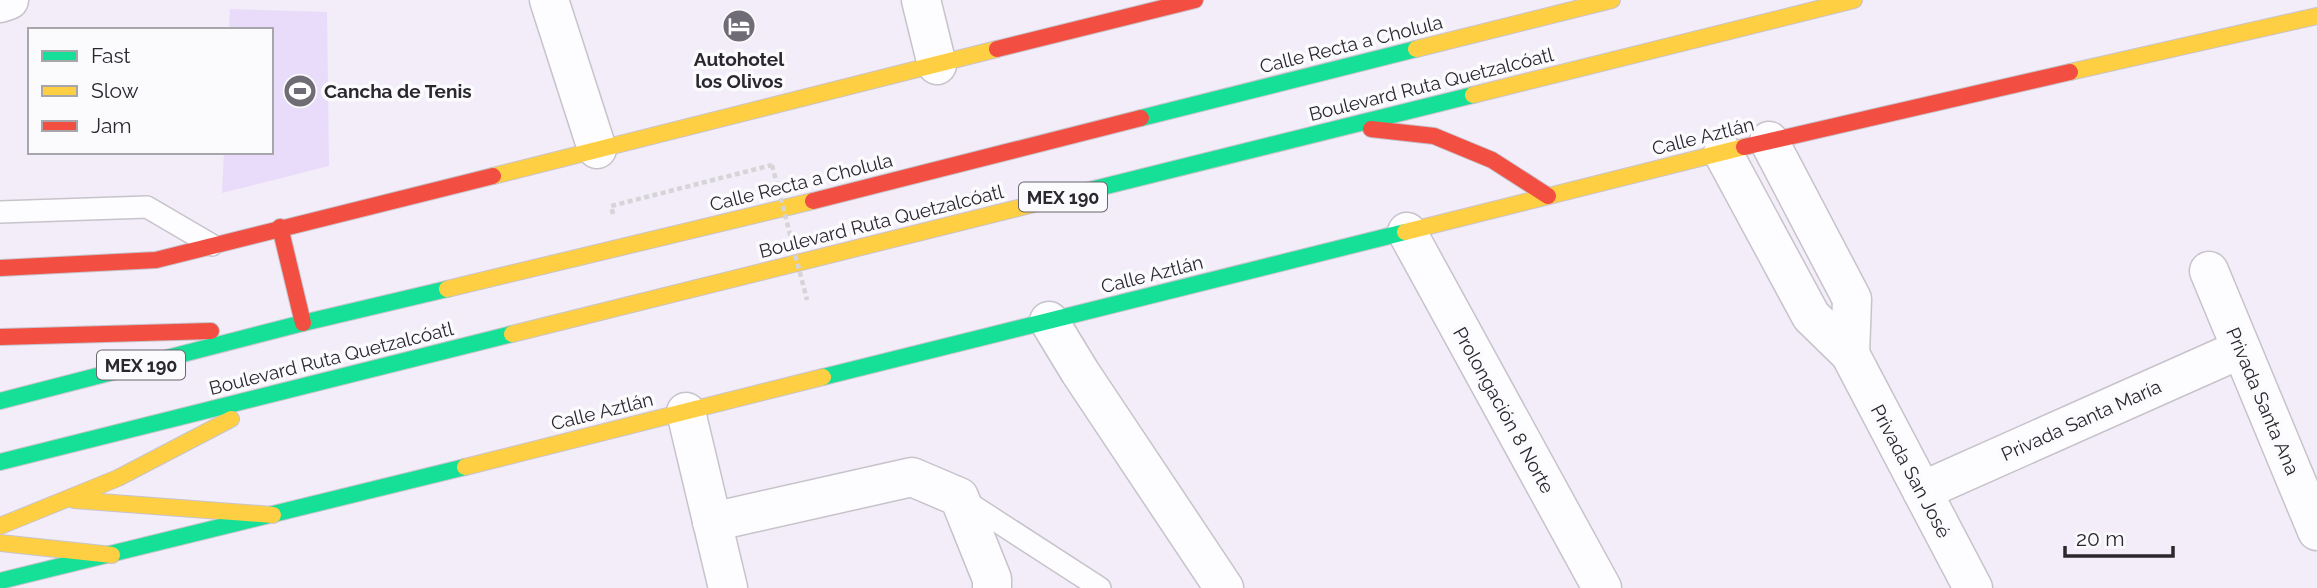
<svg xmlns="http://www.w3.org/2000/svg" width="2317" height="588" viewBox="0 0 2317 588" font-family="Raleway,sans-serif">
	<rect width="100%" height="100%" fill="#f2edf8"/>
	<!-- green -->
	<path fill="#e9dcfa" d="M230,9L327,12L329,166L222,193L224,152H271V30H229Z"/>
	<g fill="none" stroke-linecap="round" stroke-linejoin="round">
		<defs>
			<g id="lane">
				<path d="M0,212L147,207L212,245"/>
				<path d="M964,500L1100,588"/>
			</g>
			<g id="street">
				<path d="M549,0L597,149"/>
				<path d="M921,0L937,65"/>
				<path d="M0,3L9,0"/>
				<path d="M1769,141L1852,299L1850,354"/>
				<path d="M1723,153L1811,316L1850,354L1973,588"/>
				<path d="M1407,232L1602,588"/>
				<path d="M2209,271L2317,531"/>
				<path d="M1049,321L1080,372L1224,588"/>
				<path d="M686,412L728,588"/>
				<path d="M1922,491L2241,349"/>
				<path d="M712,522L912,477L959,497L992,579V588"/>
			</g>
			<g id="fast">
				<path d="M1141,118L1416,49"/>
				<path d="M1082,192L1473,95"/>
				<path d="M823,377L1405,232"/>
				<path d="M0,401L303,323L447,289"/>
				<path d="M0,462L512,334"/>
				<path d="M0,581L465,467"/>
			</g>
			<g id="slow">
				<path d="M1416,49L1612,0"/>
				<path d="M2070,72L2317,16"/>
				<path d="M1473,95L1854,0"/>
				<path d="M493,176L997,49"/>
				<path d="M1405,232L1744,147"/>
				<path d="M447,289L813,201"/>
				<path d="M512,334L1082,192"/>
				<path d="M465,467L823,377"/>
				<path d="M74,500L273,515"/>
				<path d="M0,526L118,478L231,419"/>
				<path d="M0,543L112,555"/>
			</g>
			<g id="jam">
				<path d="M997,49L1195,0"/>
				<path d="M1371,129L1434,136L1492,160L1548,196"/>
				<path d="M1744,147L2070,72"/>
				<path d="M813,201L1141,118"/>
				<path d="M280,227L303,323"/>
				<path d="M0,268L156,260L493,176"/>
				<path d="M0,337L211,331"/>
			</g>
		</defs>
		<!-- lane casing -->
		<use href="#lane" stroke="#c7c3cb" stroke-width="24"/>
		<!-- street casing -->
		<use href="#street" stroke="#c7c3cb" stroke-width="41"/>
		<!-- fast casing -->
		<use href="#fast" stroke="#c7c3cb" stroke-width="18"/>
		<!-- slow casing -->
		<use href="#slow" stroke="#c7c3cb" stroke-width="18"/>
		<!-- jam casing -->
		<use href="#jam" stroke="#c7c3cb" stroke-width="18"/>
		<!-- path -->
		<path stroke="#d5d4d7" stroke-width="4.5" stroke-dasharray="5 3.5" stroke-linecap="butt" d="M613,214L611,206L772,165"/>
		<!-- lane -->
		<use href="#lane" stroke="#fdfcfe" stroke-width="21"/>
		<!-- street -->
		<use href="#street" stroke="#fdfcfe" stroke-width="38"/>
		<!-- fast -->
		<use href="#fast" stroke="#16e098" stroke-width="16"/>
		<!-- slow -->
		<use href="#slow" stroke="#ffcf43" stroke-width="16"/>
		<!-- jam -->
		<use href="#jam" stroke="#f24e42" stroke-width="16"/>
		<!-- path-bridge -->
		<path stroke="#d5d4d7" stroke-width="4.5" stroke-dasharray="5 3.5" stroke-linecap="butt" d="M772,165L807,300"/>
	</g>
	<!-- icons -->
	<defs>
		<symbol id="hotel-disc" viewBox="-11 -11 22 22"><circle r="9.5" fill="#706c75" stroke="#fbfafd"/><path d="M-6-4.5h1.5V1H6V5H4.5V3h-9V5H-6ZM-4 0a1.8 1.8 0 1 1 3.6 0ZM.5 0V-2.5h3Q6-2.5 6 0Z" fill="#fff"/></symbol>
		<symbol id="stadium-disc" viewBox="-11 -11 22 22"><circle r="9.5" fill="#706c75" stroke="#fbfafd"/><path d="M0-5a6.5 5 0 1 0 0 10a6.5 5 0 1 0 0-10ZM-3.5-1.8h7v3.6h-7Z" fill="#fff"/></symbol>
	</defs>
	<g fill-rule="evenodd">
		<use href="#hotel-disc" x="720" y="7" width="38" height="38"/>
		<use href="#stadium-disc" x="281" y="72" width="38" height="38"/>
	</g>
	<g text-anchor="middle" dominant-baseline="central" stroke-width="7" stroke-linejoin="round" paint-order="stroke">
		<!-- shield labels -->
		<g fill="#fbfafd" stroke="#69666c" stroke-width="2">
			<rect x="1019" y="182.5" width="88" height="29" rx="5"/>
			<rect x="97" y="350.5" width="88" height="29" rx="5"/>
		</g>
		<g font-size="18" font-weight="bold" fill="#2a272e">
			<text x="1063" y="197">MEX 190</text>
			<text x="141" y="365">MEX 190</text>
		</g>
		<!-- street labels -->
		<g font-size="19" fill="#2a272e" stroke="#fbfafd">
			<text transform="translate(1351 44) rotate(-14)">Calle Recta a Cholula</text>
			<text transform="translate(1431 84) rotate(-14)">Boulevard Ruta Quetzalcóatl</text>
			<text transform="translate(1703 136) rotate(-14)">Calle Aztlán</text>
			<text transform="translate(801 182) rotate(-14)">Calle Recta a Cholula</text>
			<text transform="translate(881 221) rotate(-14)">Boulevard Ruta Quetzalcóatl</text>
			<text transform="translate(1152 274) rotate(-14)">Calle Aztlán</text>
			<text transform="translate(331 358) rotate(-14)">Boulevard Ruta Quetzalcóatl</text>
			<text transform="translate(2263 401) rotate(67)">Privada Santa Ana</text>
			<text transform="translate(1504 410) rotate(61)">Prolongación 8 Norte</text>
			<text transform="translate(602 411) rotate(-14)">Calle Aztlán</text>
			<text transform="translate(2081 420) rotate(-24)">Privada Santa María</text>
			<text transform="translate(1911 471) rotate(62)">Privada San José</text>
		</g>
		<!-- poi labels -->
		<g font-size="19" font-weight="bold" fill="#2a272e" stroke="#fbfafd">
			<text x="739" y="59">Autohotel<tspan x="739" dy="22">los Olivos</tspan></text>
			<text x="324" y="91" text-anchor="start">Cancha de Tenis</text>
		</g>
	</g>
	<!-- legend -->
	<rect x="28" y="28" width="245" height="126" fill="#fbfafd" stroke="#a7a6aa" stroke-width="2"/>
	<rect x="42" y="51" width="35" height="10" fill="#16e098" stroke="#a7a6aa" stroke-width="2"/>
	<text x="91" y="63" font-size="21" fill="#2a272e">Fast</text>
	<rect x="42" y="86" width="35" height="10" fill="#ffcf43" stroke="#a7a6aa" stroke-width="2"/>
	<text x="91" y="98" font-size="21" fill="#2a272e">Slow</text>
	<rect x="42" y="121" width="35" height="10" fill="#f24e42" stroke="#a7a6aa" stroke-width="2"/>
	<text x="91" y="133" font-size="21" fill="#2a272e">Jam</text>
	<!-- scale -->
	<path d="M2065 546v10h108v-10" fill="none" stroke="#2a272e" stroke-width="3.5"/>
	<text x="2076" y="546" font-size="21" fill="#2a272e" stroke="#fbfafd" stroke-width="5" paint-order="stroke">20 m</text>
</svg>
